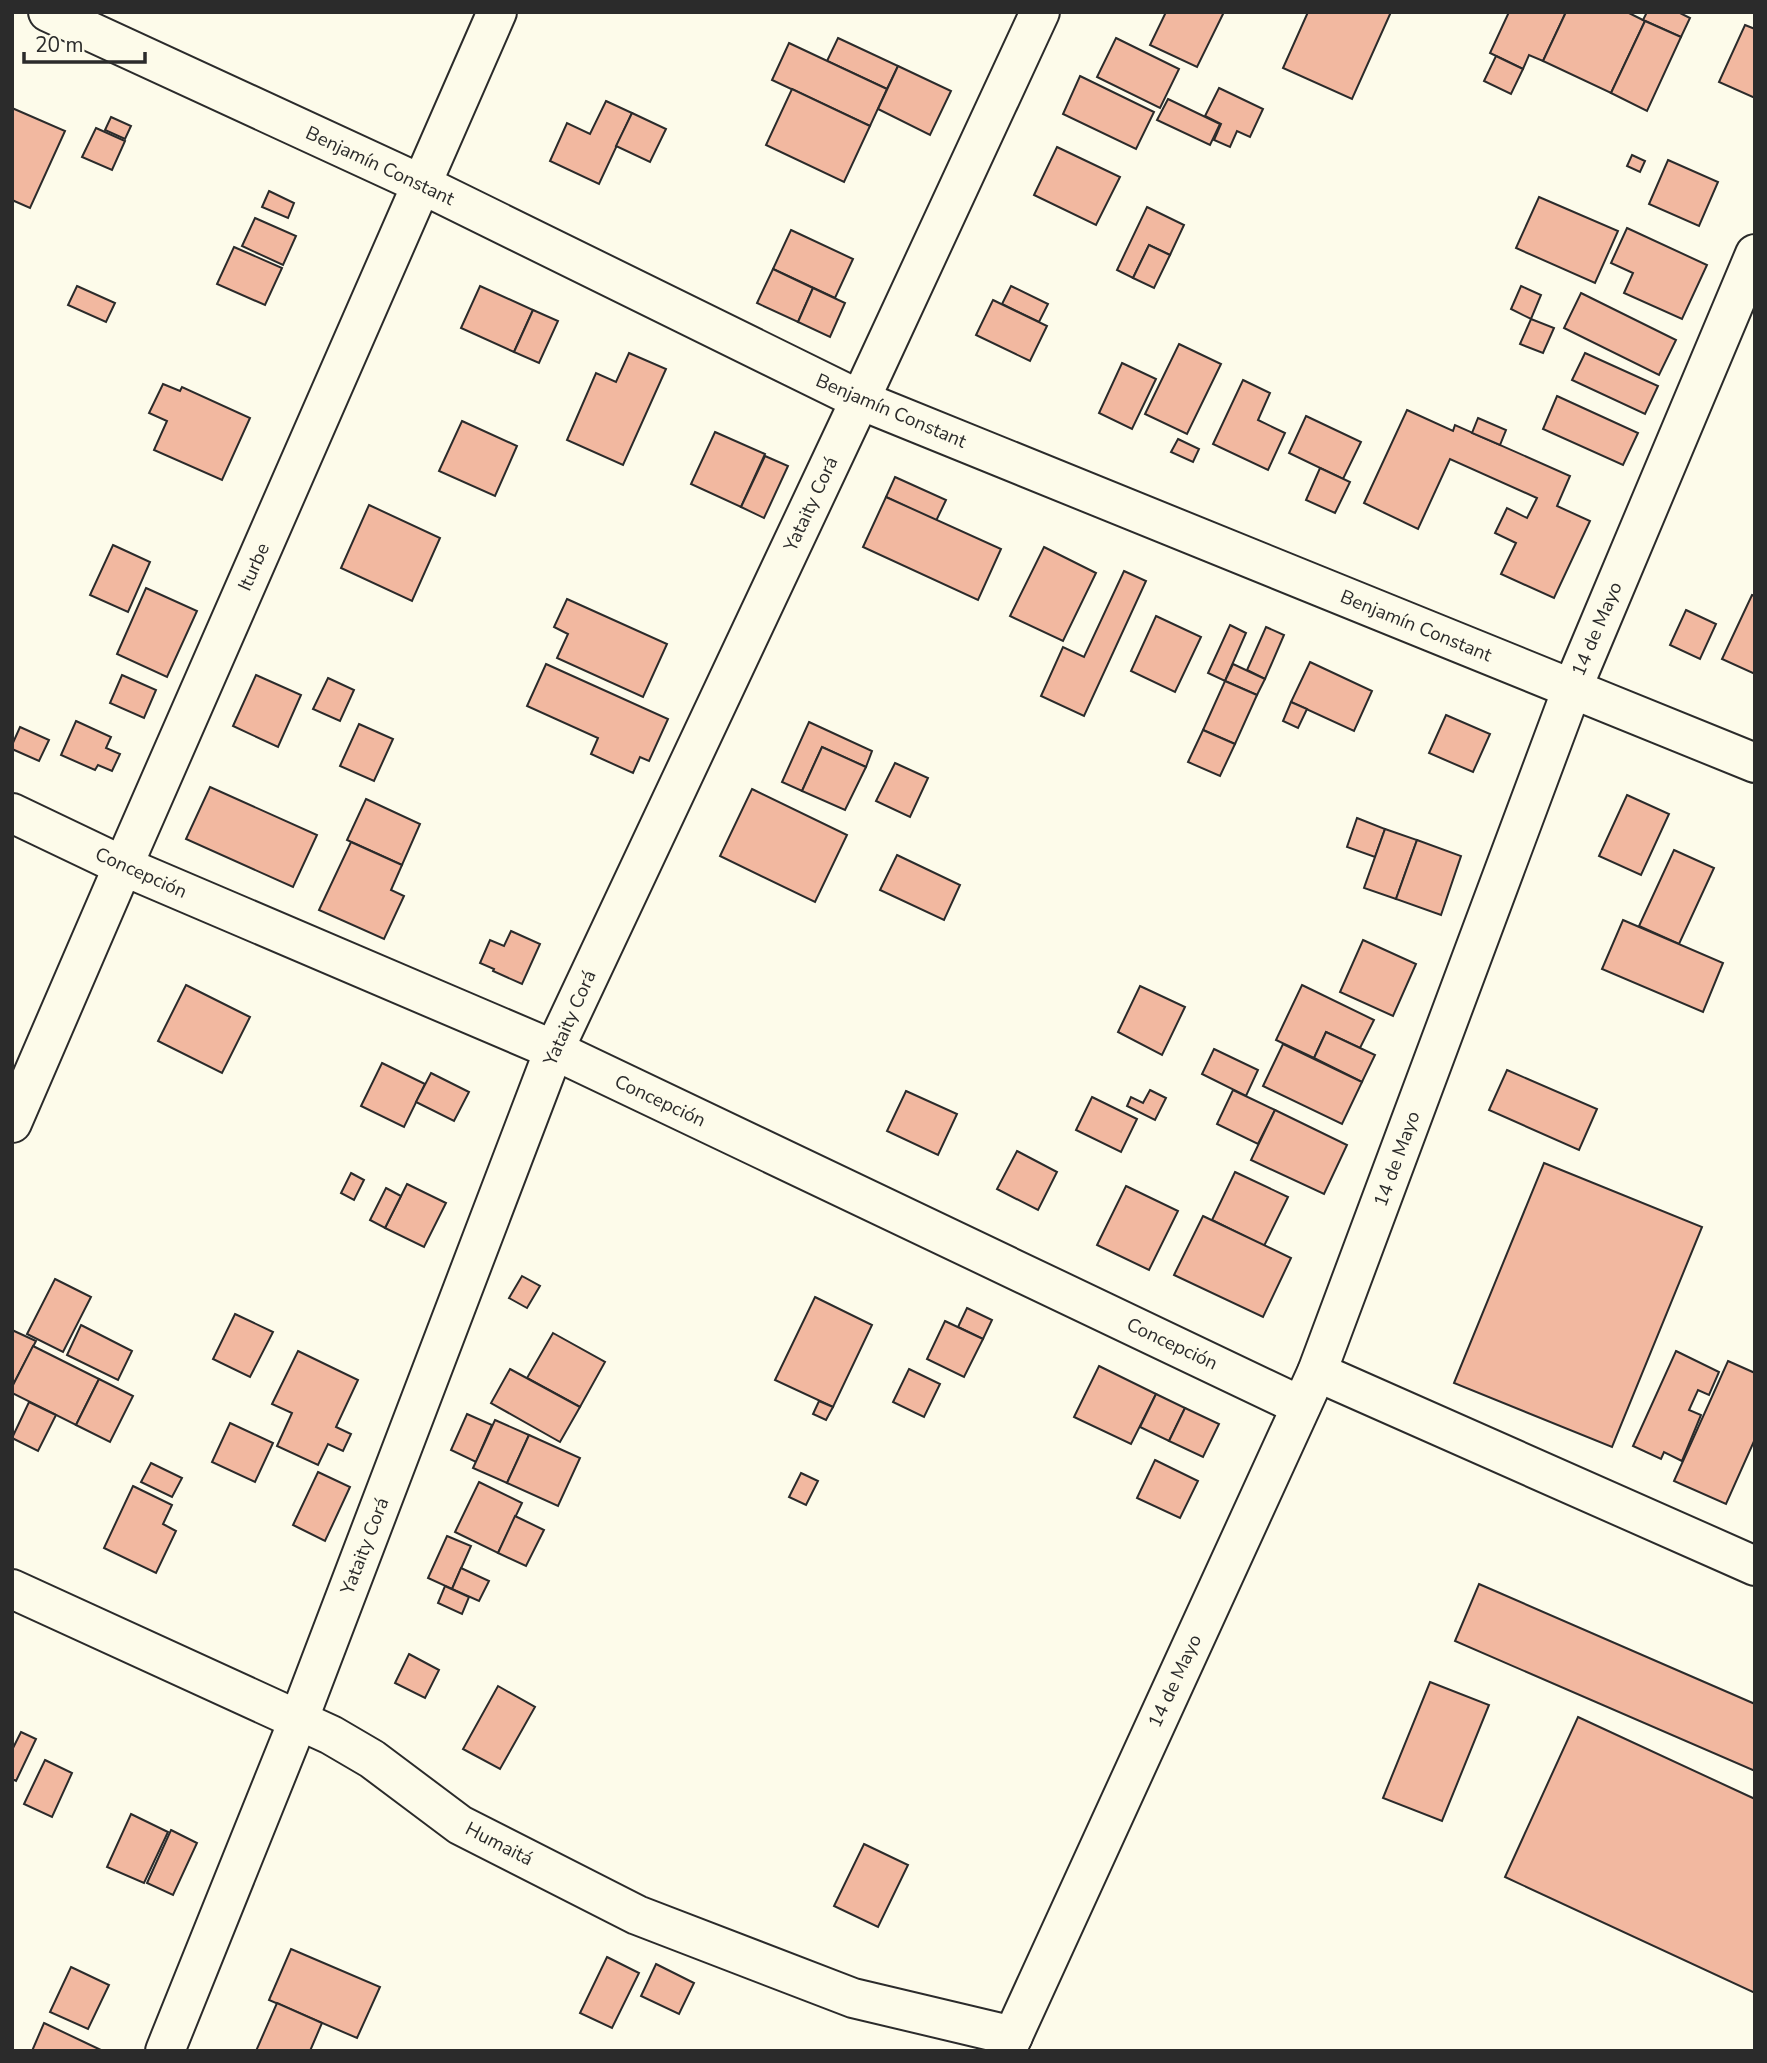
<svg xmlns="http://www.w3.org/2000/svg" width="1767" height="2063" viewBox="0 0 1767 2063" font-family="'Nunito Sans',sans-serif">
	<rect width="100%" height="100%" fill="#fdfbea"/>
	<!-- building -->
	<g fill="#f2b8a0" stroke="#2b2b2b" stroke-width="2">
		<path d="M1166,12H1224L1197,67L1150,45Z"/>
		<path d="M1308,12H1391L1352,99L1283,68Z"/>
		<path d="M1509,12H1566L1543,61L1529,55L1523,69L1490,53Z"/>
		<path d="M1566,12H1627L1645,21L1611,93L1543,61Z"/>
		<path d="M1647,12H1678L1690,18L1681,37L1643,20Z"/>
		<path d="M1645,21L1681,37L1647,111L1611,93Z"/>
		<path d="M1745,25L1755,29V98L1719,82Z"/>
		<path d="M838,38L898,66L887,89L827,61Z"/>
		<path d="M1116,38L1179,69L1160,108L1097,77Z"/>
		<path d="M789,43L887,89L870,126L772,80Z"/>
		<path d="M1496,56L1523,69L1511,94L1484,81Z"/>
		<path d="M898,66L951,91L930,135L878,109Z"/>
		<path d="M1080,76L1154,112L1136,149L1063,114Z"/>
		<path d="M1219,88L1263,109L1250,137L1237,131L1230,147L1214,140L1221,124L1205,116Z"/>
		<path d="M792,89L870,126L844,182L766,145Z"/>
		<path d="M1168,99L1220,124L1210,145L1157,120Z"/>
		<path d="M606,101L632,113L599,184L550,161L567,123L590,134Z"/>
		<path d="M12,108L65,131L30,208L12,200Z"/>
		<path d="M632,113L666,129L650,162L616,146Z"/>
		<path d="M111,117L131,126L125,139L105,130Z"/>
		<path d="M96,128L125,141L112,170L82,157Z"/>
		<path d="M1057,147L1120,177L1096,225L1034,195Z"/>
		<path d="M1632,155L1645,161L1640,172L1627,166Z"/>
		<path d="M1668,160L1718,182L1699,226L1649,204Z"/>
		<path d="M269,191L294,203L288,218L262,207Z"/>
		<path d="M1539,197L1618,231L1595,283L1516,248Z"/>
		<path d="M1147,207L1184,225L1170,255L1149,245L1133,278L1117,270Z"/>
		<path d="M255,218L296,236L283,265L242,246Z"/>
		<path d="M1627,228L1707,265L1682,319L1624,293L1633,273L1611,263Z"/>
		<path d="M791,230L853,259L835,298L773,269Z"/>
		<path d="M1149,245L1170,255L1154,288L1133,278Z"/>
		<path d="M234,247L282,268L265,305L217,284Z"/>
		<path d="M773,269L813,288L798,322L757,303Z"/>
		<path d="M77,286L115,303L106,322L68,305Z"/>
		<path d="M480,286L533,310L514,352L461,328Z"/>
		<path d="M1011,286L1048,304L1039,322L1002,304Z"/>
		<path d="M1521,286L1541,295L1531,319L1511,309Z"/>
		<path d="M813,288L845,303L830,337L798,322Z"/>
		<path d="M1581,293L1676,340L1659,375L1564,328Z"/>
		<path d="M993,300L1047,326L1030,361L976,335Z"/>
		<path d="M533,310L558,321L539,363L514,352Z"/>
		<path d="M1531,319L1554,328L1543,353L1520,344Z"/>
		<path d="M1179,344L1221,364L1187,434L1145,414Z"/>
		<path d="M629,353L666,369L623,465L567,440L596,373L616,382Z"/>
		<path d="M1585,353L1658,386L1645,414L1572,380Z"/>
		<path d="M1122,363L1156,379L1132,429L1099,413Z"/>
		<path d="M1243,380L1270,393L1258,420L1285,433L1268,470L1213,444Z"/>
		<path d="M163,384L180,391L182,387L250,418L222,480L154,450L167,421L149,413Z"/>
		<path d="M1557,396L1638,433L1623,465L1543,429Z"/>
		<path d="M1407,410L1453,431L1455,425L1570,476L1557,506L1590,521L1554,598L1501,574L1516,543L1495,533L1507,508L1527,518L1537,498L1450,459L1418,529L1364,503Z"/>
		<path d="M1306,416L1361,442L1343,479L1289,453Z"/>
		<path d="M1478,418L1506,430L1500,445L1472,433Z"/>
		<path d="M462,421L517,446L495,496L439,471Z"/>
		<path d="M715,432L765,454L741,507L691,484Z"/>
		<path d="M1178,439L1199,449L1193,462L1171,452Z"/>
		<path d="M765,456L788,466L764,518L741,507Z"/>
		<path d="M1320,468L1350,482L1335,513L1306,500Z"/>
		<path d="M895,477L946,500L936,521L886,497Z"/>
		<path d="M886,497L1001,549L978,600L863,547Z"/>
		<path d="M369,505L440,538L412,601L341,568Z"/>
		<path d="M113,545L150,562L128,612L90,595Z"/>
		<path d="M1044,547L1096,573L1063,641L1010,616Z"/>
		<path d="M1124,571L1146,581L1084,716L1041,696L1063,647L1084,657Z"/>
		<path d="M146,588L197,611L167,677L117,654Z"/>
		<path d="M1752,595L1755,596V674L1722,659Z"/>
		<path d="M567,599L667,644L643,697L557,658L568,634L554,627Z"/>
		<path d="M1686,610L1716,624L1700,659L1670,645Z"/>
		<path d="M1156,616L1201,637L1175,692L1131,671Z"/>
		<path d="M1230,625L1246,633L1225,681L1208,673Z"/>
		<path d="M1266,627L1284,635L1265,679L1247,670Z"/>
		<path d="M1310,662L1372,691L1354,731L1291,702Z"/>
		<path d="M546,664L668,719L649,761L640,757L633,773L591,754L598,738L527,706Z"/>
		<path d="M1233,664L1265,679L1257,695L1225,681Z"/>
		<path d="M122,675L156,690L144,718L110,703Z"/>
		<path d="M256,675L301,695L278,747L233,726Z"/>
		<path d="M328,678L354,690L340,721L313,709Z"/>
		<path d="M1225,681L1257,695L1235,744L1203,730Z"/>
		<path d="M1291,702L1307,709L1298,728L1283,721Z"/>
		<path d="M1446,715L1490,734L1473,772L1429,753Z"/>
		<path d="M76,721L111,737L106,748L120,754L112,771L98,765L95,770L61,755Z"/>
		<path d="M809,722L872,751L866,767L822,747L802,791L782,782Z"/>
		<path d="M359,724L393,739L374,781L340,766Z"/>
		<path d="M20,727L49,740L39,761L12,749V745Z"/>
		<path d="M1203,730L1235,744L1220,776L1188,762Z"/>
		<path d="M822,747L866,767L845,810L802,791Z"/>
		<path d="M895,763L928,778L910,817L876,801Z"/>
		<path d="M210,787L317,835L293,887L186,839Z"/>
		<path d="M752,789L847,835L815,902L720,856Z"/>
		<path d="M1627,795L1669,814L1641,875L1599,856Z"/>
		<path d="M366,799L420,824L402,865L347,840Z"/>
		<path d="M1357,818L1385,829L1375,857L1347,847Z"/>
		<path d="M1385,829L1417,840L1396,899L1364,888Z"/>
		<path d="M1417,840L1461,856L1441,915L1396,899Z"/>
		<path d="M351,842L402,865L391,890L404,896L384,939L319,910Z"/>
		<path d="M1674,850L1714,868L1679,944L1639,926Z"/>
		<path d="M897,855L960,885L944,920L880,890Z"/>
		<path d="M1623,920L1723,963L1703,1012L1602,969Z"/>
		<path d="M511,931L540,944L522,984L493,971L494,969L480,963L490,940L504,946Z"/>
		<path d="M1363,940L1416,964L1393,1016L1340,992Z"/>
		<path d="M186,985L250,1017L222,1073L158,1041Z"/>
		<path d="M1302,985L1374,1020L1360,1048L1326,1032L1314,1058L1276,1040Z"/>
		<path d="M1140,986L1185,1007L1162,1055L1118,1032Z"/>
		<path d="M1326,1032L1375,1055L1362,1082L1314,1058Z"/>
		<path d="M1283,1044L1362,1082L1342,1124L1263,1086Z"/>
		<path d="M1214,1049L1258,1070L1246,1096L1202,1074Z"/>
		<path d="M382,1063L425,1084L404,1127L361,1106Z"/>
		<path d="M1507,1070L1597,1109L1579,1150L1489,1110Z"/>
		<path d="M431,1073L469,1092L454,1121L416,1102Z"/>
		<path d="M1150,1090L1166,1098L1155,1120L1127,1106L1131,1097L1143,1103Z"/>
		<path d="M1233,1090L1275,1110L1258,1144L1217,1124Z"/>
		<path d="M906,1091L957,1114L938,1155L887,1131Z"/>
		<path d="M1092,1097L1137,1119L1121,1152L1076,1130Z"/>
		<path d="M1275,1110L1347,1145L1324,1194L1251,1160Z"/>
		<path d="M1017,1151L1057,1172L1038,1210L997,1189Z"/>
		<path d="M1544,1163L1702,1227L1612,1447L1454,1383Z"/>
		<path d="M1235,1172L1288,1197L1264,1246L1212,1220Z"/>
		<path d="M351,1173L364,1180L354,1200L341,1193Z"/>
		<path d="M407,1184L446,1203L424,1247L385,1228Z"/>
		<path d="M1126,1186L1178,1211L1149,1270L1097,1245Z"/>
		<path d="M386,1188L401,1196L385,1228L370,1220Z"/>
		<path d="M1203,1216L1291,1258L1263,1317L1174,1275Z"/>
		<path d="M522,1276L540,1286L527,1308L509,1298Z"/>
		<path d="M55,1279L91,1297L63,1352L27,1334Z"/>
		<path d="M815,1297L872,1325L833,1407L775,1380Z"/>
		<path d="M967,1308L992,1320L983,1339L958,1327Z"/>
		<path d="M235,1314L273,1332L250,1377L213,1359Z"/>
		<path d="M945,1321L983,1339L964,1377L927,1359Z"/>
		<path d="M81,1325L132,1351L118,1380L67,1355Z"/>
		<path d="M12,1330L36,1341L12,1387Z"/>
		<path d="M553,1333L605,1362L580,1407L527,1378Z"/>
		<path d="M33,1346L99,1379L76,1425L12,1393V1387Z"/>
		<path d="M298,1351L358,1380L336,1427L351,1434L343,1451L328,1444L318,1465L277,1446L292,1413L272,1404Z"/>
		<path d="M1676,1351L1719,1372L1709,1395L1698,1390L1689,1410L1701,1415L1682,1461L1664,1452L1661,1459L1633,1446Z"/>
		<path d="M1728,1361L1755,1373V1439L1726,1504L1674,1481Z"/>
		<path d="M1099,1366L1156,1394L1131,1444L1074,1417Z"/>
		<path d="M510,1369L580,1407L560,1442L491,1403Z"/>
		<path d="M909,1369L940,1384L924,1417L893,1402Z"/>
		<path d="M99,1379L133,1396L110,1442L76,1425Z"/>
		<path d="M1156,1394L1185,1408L1169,1441L1140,1427Z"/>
		<path d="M819,1401L833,1407L826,1420L813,1414Z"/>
		<path d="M29,1402L56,1415L38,1451L12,1438Z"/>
		<path d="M1185,1408L1219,1424L1203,1457L1169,1441Z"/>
		<path d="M467,1414L492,1425L476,1462L451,1450Z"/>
		<path d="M495,1420L529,1435L507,1483L473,1468Z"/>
		<path d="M230,1423L273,1443L255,1482L212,1462Z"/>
		<path d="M529,1435L580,1458L558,1506L507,1483Z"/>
		<path d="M1155,1460L1198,1481L1180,1518L1137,1498Z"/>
		<path d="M151,1463L182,1478L172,1497L141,1482Z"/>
		<path d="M318,1472L350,1487L325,1541L293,1525Z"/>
		<path d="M801,1473L818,1481L806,1505L789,1497Z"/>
		<path d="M479,1482L522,1503L498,1553L455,1532Z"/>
		<path d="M133,1486L172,1505L163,1524L176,1531L156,1573L104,1548Z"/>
		<path d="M515,1516L544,1530L526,1566L498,1553Z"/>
		<path d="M447,1536L471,1546L452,1589L428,1578Z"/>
		<path d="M461,1568L489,1581L479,1601L452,1589Z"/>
		<path d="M1479,1584L1755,1704V1771L1455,1641Z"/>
		<path d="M445,1586L469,1597L462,1614L438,1603Z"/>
		<path d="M409,1654L439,1670L425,1698L395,1683Z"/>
		<path d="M1430,1682L1489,1705L1442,1821L1383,1798Z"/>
		<path d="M498,1686L535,1707L500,1769L463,1749Z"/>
		<path d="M1578,1717L1755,1799V1993L1505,1877Z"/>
		<path d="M21,1732L36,1739L16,1781L12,1779V1750Z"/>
		<path d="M45,1760L72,1773L52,1817L24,1804Z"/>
		<path d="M131,1814L168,1832L144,1883L107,1867Z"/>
		<path d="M171,1830L197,1843L173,1895L147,1883Z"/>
		<path d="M864,1844L908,1865L878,1927L834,1906Z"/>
		<path d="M291,1949L380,1987L357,2038L269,2000Z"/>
		<path d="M607,1957L639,1973L612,2028L580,2013Z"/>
		<path d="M656,1964L694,1983L679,2014L641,1996Z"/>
		<path d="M71,1967L109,1985L88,2029L50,2012Z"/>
		<path d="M277,2003L322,2023L310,2051H256Z"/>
		<path d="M44,2023L103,2051H32Z"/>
	</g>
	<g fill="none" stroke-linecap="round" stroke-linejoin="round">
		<defs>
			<g id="minor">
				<path d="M48,12L421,184L860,400L1755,763"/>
				<path d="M12,813L123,866L554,1050L1301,1406"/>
				<path d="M12,1123L123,866L497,12"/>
				<path d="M1317,1372L1755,1566"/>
				<path d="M12,1589L331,1735L372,1759L460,1825L637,1915L853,1998L1013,2036"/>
				<path d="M165,2051L298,1721L554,1050L860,400L1040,12"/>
				<path d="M1006,2051L1317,1372L1572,689L1755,254"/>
			</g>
		</defs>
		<!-- minor casing -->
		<use href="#minor" stroke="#2b2b2b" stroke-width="42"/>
		<!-- minor -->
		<use href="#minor" stroke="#fdfbea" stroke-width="38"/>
	</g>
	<g text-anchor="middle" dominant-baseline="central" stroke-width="5" stroke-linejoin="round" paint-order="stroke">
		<!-- street labels -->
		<g font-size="19" fill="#2b2b2b" stroke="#fdfbea">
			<text transform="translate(380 166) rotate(25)">Benjamín Constant</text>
			<text transform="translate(891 411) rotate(23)">Benjamín Constant</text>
			<text transform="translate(811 504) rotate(-65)">Yataity Corá</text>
			<text transform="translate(254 567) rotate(-66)">Iturbe</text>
			<text transform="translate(1416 626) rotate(22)">Benjamín Constant</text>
			<text transform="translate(1597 629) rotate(-67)">14 de Mayo</text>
			<text transform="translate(141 873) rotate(24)">Concepción</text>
			<text transform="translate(570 1018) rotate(-66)">Yataity Corá</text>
			<text transform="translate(660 1101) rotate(25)">Concepción</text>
			<text transform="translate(1397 1159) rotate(-70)">14 de Mayo</text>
			<text transform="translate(1172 1344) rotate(25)">Concepción</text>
			<text transform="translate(365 1546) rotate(-69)">Yataity Corá</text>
			<text transform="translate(1175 1681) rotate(-65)">14 de Mayo</text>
			<text transform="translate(499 1844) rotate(27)">Humaitá</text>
		</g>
	</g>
	<!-- border -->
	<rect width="1767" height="2063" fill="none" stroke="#2b2b2b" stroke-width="28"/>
	<!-- scale -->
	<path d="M24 52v10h121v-10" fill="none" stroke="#2b2b2b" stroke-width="3.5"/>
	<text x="35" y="52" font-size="21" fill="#2b2b2b" stroke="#fdfbea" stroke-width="5" paint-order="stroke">20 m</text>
</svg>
